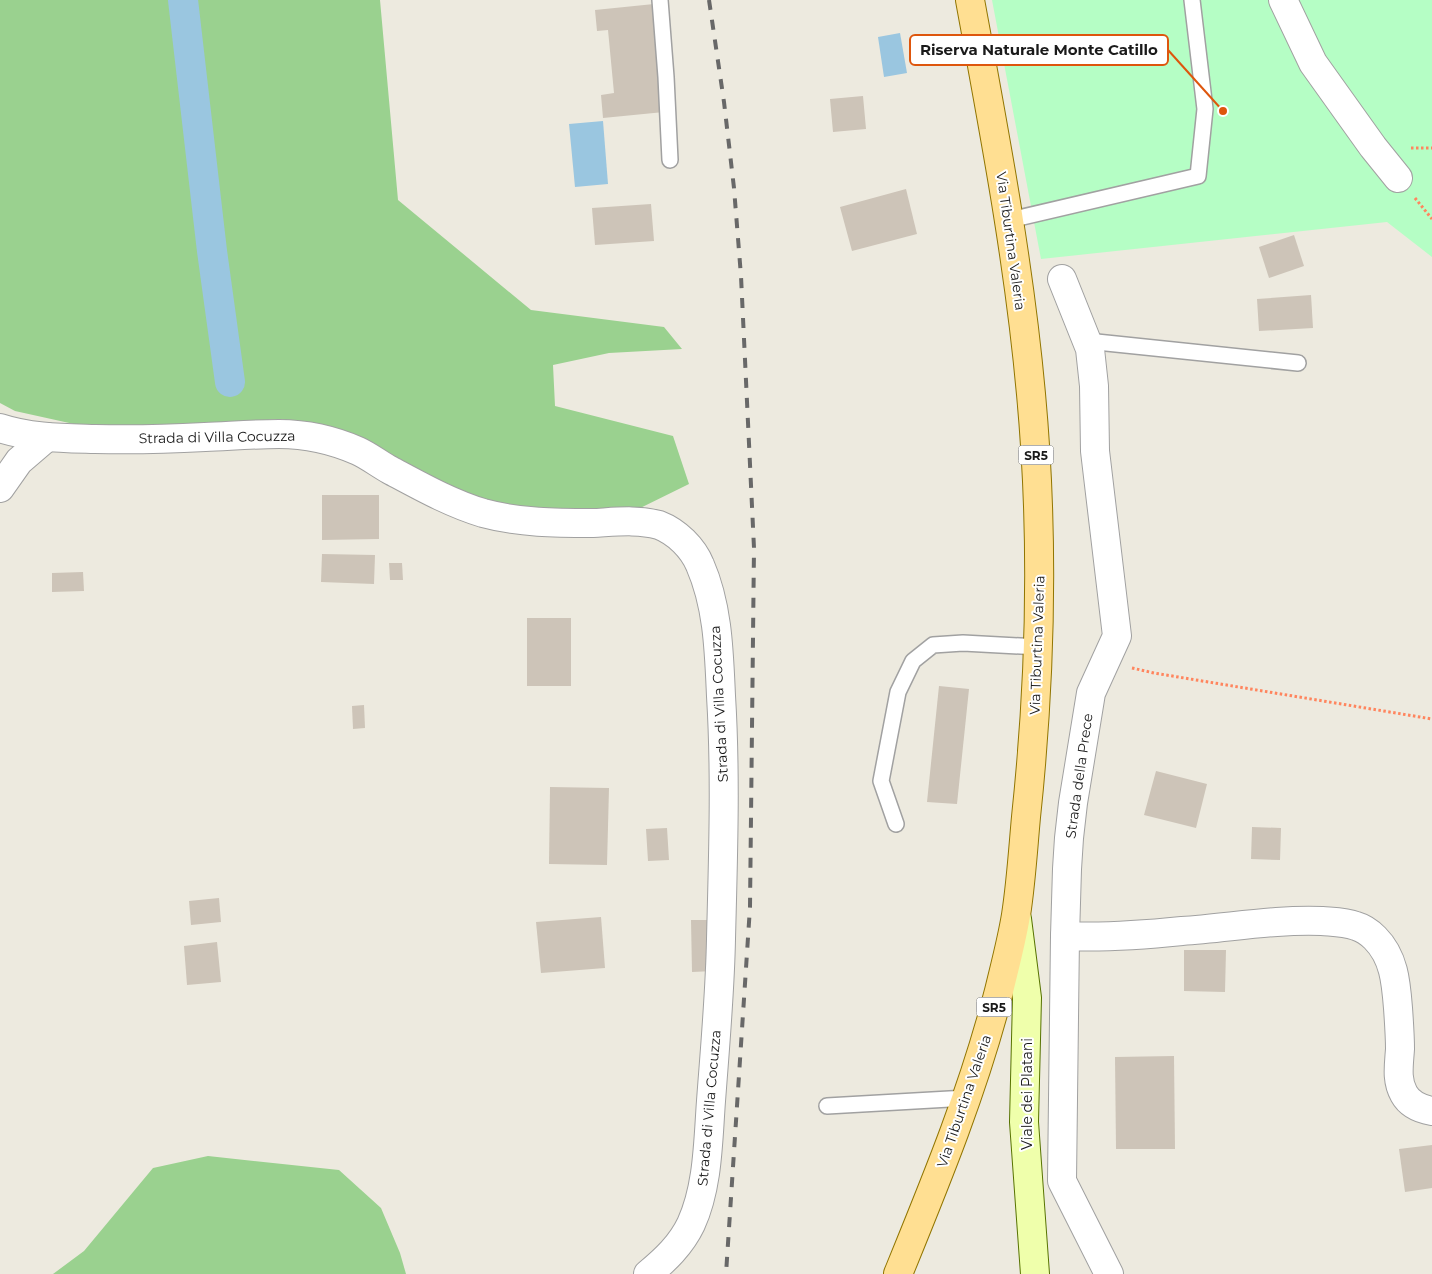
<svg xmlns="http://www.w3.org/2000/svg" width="1432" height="1274" viewBox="0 0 1432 1274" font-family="Montserrat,sans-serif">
	<rect width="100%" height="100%" fill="#edeadf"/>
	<!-- forest -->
	<g fill="#9ad18f">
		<path d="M0,0H380L398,200L531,310L664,327L682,349L609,353L553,365L555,406L673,436L689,484L622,517L496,507L415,474L351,436L281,419L110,432L15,411L0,403Z"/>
		<path d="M208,1156L339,1170L381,1208L400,1253L406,1274H53L84,1251L153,1168Z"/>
	</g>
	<!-- park -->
	<path fill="#b5fec5" d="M992,0H1432V257L1387,222L1041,259Z"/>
	<!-- water -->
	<g fill="#9ac6e0">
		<path d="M900,33L907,73L884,77L878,37Z"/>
		<path d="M603,121L608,184L575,187L569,124Z"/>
	</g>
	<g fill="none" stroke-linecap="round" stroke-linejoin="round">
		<!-- canal -->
		<path stroke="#9ac6e0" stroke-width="30" d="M183,0L212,251L230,382"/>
	</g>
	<!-- building -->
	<g fill="#cdc4b8">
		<path d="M654,4L664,112L603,118L601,95L614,93L608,30L597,31L595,10Z"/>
		<path d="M863,96L866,129L833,132L830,99Z"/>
		<path d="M906,189L917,234L852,251L840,207Z"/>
		<path d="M651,204L654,241L595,245L592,208Z"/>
		<path d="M1294,235L1304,266L1269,278L1259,247Z"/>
		<path d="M1311,295L1313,328L1259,331L1257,299Z"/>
		<path d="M322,495H379V539L322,540Z"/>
		<path d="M322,554L375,555L374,584L321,582Z"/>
		<path d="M389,563H402L403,580H390Z"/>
		<path d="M83,572L84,591L52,592V573Z"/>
		<rect x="527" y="618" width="44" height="68"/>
		<path d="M939,686L969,689L957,804L927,802Z"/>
		<path d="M364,705L365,728L353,729L352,706Z"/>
		<path d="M1156,771L1207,784L1196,828L1144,815Z"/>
		<path d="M550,787L609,788L607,865L549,864Z"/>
		<path d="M1252,827L1281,828L1280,860L1251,859Z"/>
		<path d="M667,828L669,860L648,861L646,829Z"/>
		<path d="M219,898L221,922L191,925L189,901Z"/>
		<path d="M601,917L605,968L541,973L536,922Z"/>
		<path d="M691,920H713L714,971L692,972Z"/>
		<path d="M217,942L221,982L187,985L184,946Z"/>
		<path d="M1184,950H1226L1225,992L1184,991Z"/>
		<path d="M1174,1056L1175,1149H1116L1115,1057Z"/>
		<path d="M1432,1145V1188L1405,1192L1399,1149Z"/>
	</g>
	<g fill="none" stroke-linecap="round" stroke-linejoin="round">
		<defs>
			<g id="lane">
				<path d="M660,0L666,77L670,160"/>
				<path d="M1010,220L1198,176L1205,109L1192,0"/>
				<path d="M1087,341L1298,363"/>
				<path d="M896,824L881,781L898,692L913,661L933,645L963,643L1039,647"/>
				<path d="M827,1106L967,1098"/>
			</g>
			<g id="street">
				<path d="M1283,0L1313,63L1373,147L1398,178"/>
				<path d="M1062,279L1090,349L1094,386L1095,451L1117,636L1091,693L1073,803L1069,838L1067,869L1065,936L1062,1181L1109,1274"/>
				<path d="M0,428C30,438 63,438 95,439C132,440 168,439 205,437C230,436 255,434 279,434C307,434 333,440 358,451C369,456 379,464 390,470C420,486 450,503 483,513C520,523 556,523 593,523C614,522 638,519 659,525C677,532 693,548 700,565C718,606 719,652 721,696C726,777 723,858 721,939C720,993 715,1047 711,1101C708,1142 708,1187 691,1224C681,1245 665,1260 648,1274"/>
				<path d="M0,488L19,461L47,437"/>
				<path d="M1065,936C1104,938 1143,935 1182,931C1228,928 1276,919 1322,921C1333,922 1345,922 1356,926C1363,928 1369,932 1375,938C1394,957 1396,982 1398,1008C1399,1022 1400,1036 1400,1049C1399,1065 1396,1080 1404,1094C1410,1105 1421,1109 1432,1111"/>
			</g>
			<path id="secondary" d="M1017,919L1027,998L1024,1122L1035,1274"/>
			<path id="primary" d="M898,1274C936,1181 974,1089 999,991C1005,966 1012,940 1016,915C1021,883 1023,850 1026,817C1041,676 1044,535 1031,394C1019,261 994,131 970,0"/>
		</defs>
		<!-- lane casing -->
		<use href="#lane" stroke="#a1a1a1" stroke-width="18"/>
		<!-- street casing -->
		<use href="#street" stroke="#a1a1a1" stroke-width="30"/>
		<!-- secondary casing -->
		<use href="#secondary" stroke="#577300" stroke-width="30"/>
		<!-- primary casing -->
		<use href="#primary" stroke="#917500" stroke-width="30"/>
		<!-- path -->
		<g stroke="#ff855e" stroke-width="3" stroke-dasharray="2.5 2.5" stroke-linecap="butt">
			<path d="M1411,148H1432"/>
			<path d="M1415,198L1432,219"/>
			<path d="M1132,668L1154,673L1432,719"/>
		</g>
		<!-- lane -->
		<use href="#lane" stroke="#fff" stroke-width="15"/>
		<!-- street -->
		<use href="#street" stroke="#fff" stroke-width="28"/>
		<!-- secondary -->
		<use href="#secondary" stroke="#efffab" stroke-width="28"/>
		<!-- primary -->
		<use href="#primary" stroke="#ffdf92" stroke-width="28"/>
		<!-- rail -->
		<path stroke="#686868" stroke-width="4" stroke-dasharray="10 10" stroke-linecap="butt" d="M709,0L724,102L734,188L741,276L754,548L750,907L726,1274"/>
	</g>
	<g text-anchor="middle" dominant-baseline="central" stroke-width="4" stroke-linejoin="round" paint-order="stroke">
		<!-- shield labels -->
		<g fill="#fff" stroke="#5f5f5f" stroke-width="1">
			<rect x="1018.5" y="445.5" width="35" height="19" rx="4"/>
			<rect x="976.5" y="997.5" width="35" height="19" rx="4"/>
		</g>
		<g font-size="12" font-weight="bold" fill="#1a1a1a">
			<text x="1036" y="455">SR5</text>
			<text x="994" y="1007">SR5</text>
		</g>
		<!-- street labels -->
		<g font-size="14" fill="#1a1a1a" stroke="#fff">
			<text transform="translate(1011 241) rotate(82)">Via Tiburtina Valeria</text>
			<text transform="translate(217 437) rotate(-1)">Strada di Villa Cocuzza</text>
			<text transform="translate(1037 645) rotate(-88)">Via Tiburtina Valeria</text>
			<text transform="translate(719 704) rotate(-93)">Strada di Villa Cocuzza</text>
			<text transform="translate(1079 776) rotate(-82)">Strada della Prece</text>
			<text transform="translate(1027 1094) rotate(-90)">Viale dei Platani</text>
			<text transform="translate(964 1101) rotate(-71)">Via Tiburtina Valeria</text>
			<text transform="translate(709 1108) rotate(-85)">Strada di Villa Cocuzza</text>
		</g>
	</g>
	<!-- callouts -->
	<path fill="none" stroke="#de560d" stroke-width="2" d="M1223 111L1168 50"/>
	<circle fill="#de560d" stroke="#fff" stroke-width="2" cx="1223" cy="111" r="5"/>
	<rect fill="#fff" stroke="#de560d" stroke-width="2" x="910" y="35" width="258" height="30" rx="5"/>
	<g font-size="15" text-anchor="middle" font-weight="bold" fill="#1a1a1a">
		<text x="1039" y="55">Riserva Naturale Monte Catillo</text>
	</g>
</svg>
